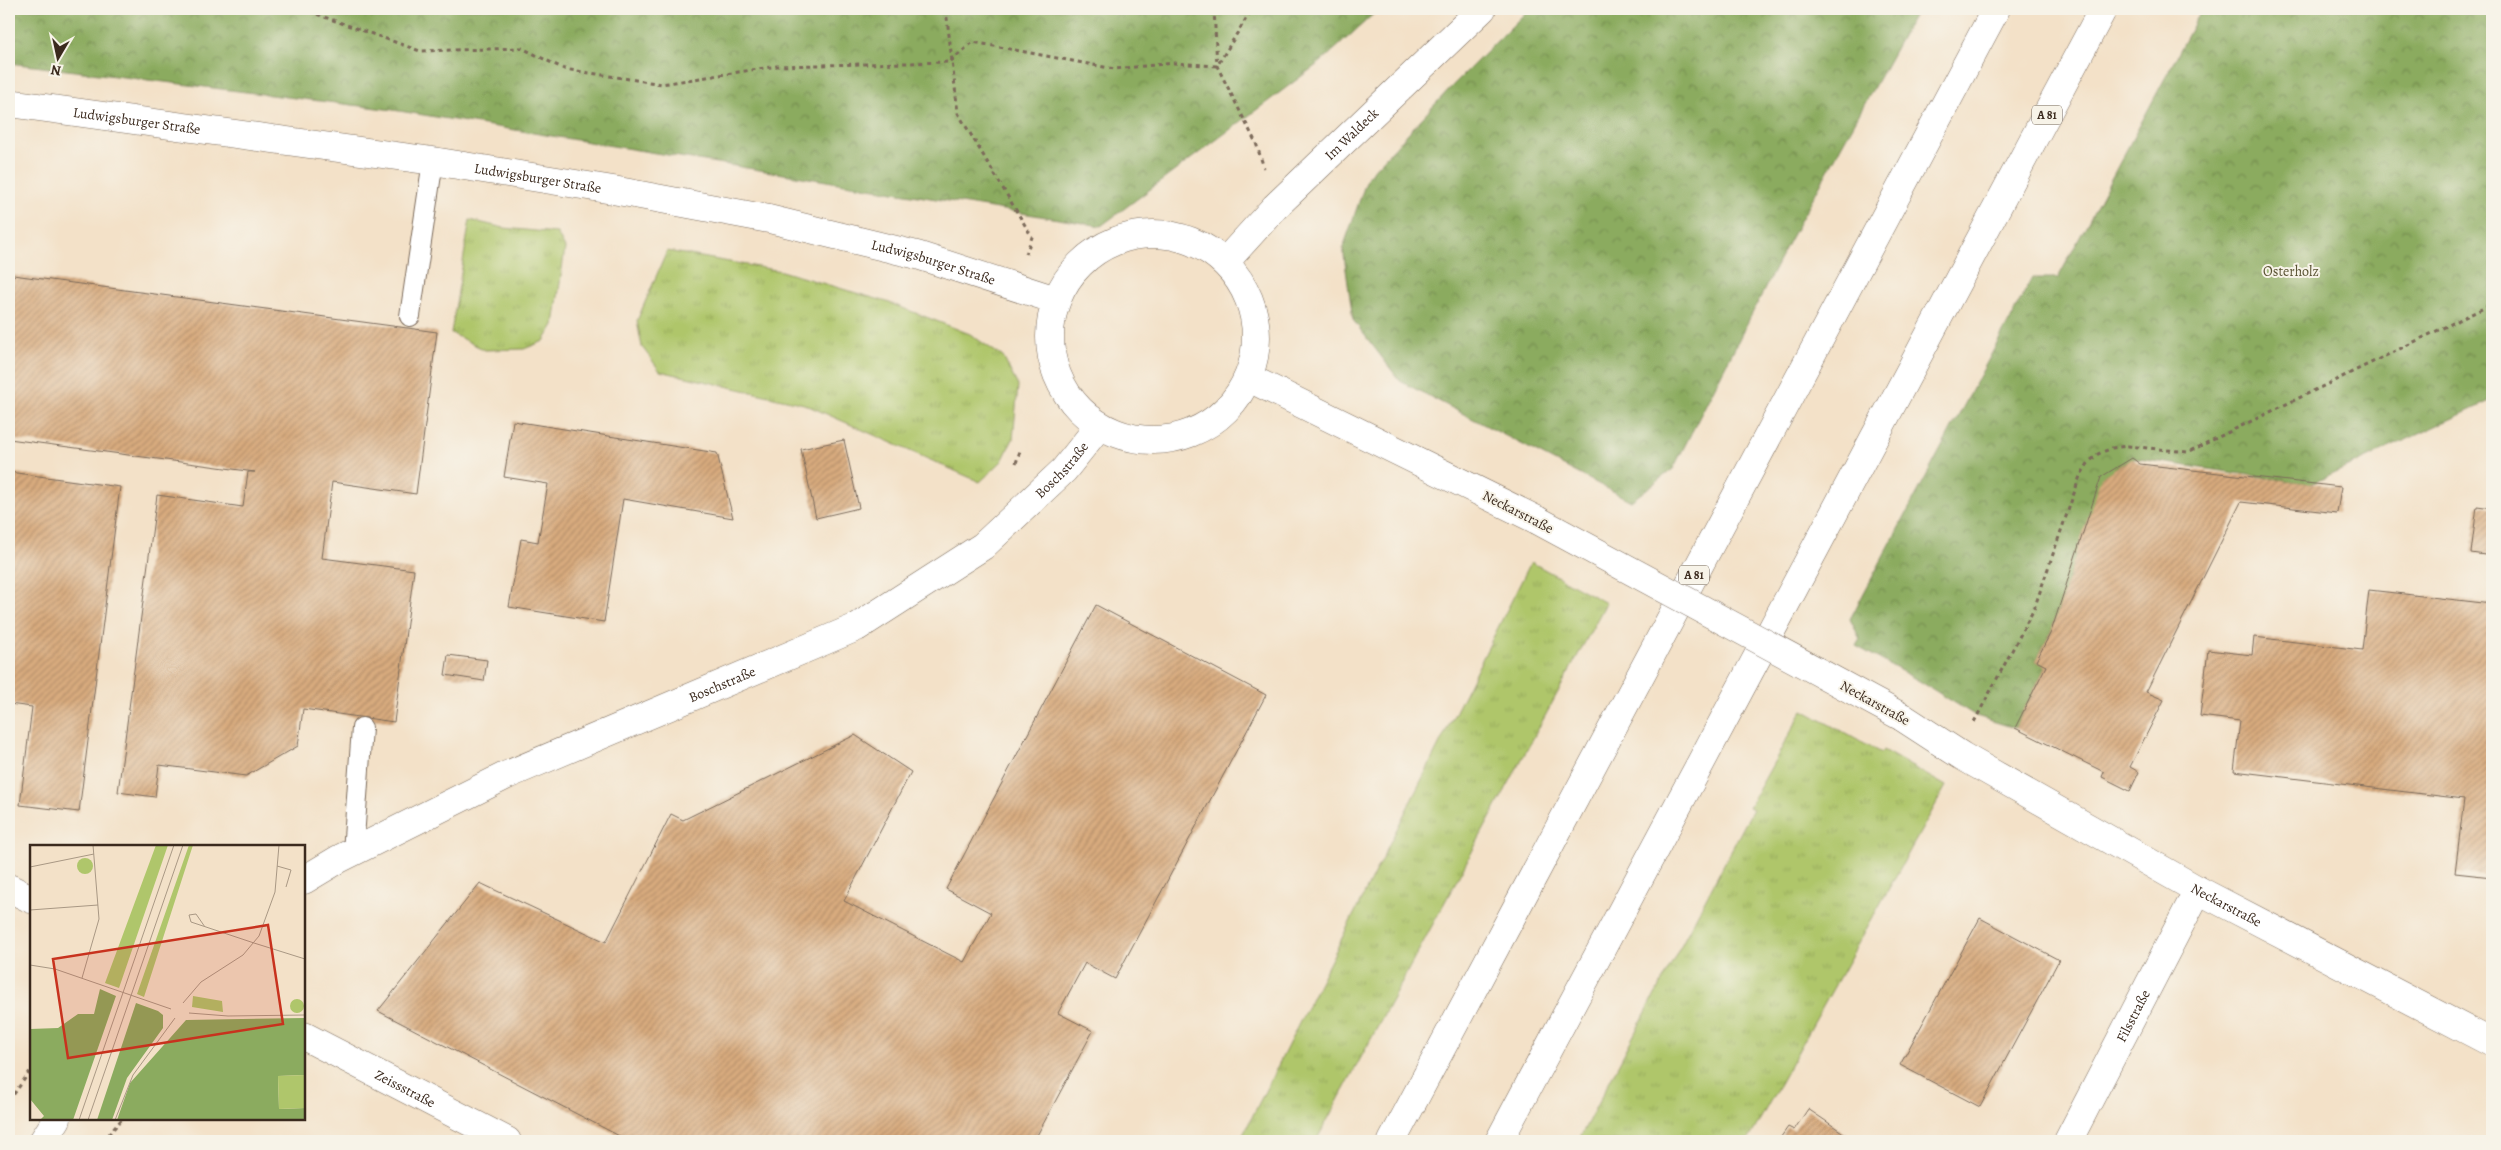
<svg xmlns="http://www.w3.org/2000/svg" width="2501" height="1150" viewBox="0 0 2501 1150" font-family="Alegreya,serif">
	<defs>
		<pattern id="grass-tufts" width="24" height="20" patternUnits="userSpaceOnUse" patternTransform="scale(1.25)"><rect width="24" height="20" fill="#afc66b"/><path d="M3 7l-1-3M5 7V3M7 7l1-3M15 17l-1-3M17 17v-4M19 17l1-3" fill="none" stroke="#97aa5c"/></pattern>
		<pattern id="forest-crowns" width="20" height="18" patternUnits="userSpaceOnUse" patternTransform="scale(1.25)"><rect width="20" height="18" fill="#8bab5f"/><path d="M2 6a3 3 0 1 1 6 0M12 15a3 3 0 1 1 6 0" fill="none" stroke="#738b4e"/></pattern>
		<pattern id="building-hatch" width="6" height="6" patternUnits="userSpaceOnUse" patternTransform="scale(1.25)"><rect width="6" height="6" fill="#d8ab7e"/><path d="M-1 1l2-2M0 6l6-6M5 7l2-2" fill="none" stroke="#b08b67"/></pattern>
	</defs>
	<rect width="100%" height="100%" fill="#f7f3e8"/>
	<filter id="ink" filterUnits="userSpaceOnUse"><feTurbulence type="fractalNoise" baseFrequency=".02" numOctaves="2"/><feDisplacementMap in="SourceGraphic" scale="10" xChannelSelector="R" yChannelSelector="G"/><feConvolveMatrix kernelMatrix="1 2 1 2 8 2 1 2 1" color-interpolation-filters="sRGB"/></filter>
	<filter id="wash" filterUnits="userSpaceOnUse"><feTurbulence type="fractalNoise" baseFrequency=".0096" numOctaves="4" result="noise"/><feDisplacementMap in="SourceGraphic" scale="20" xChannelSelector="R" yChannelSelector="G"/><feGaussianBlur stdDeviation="1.12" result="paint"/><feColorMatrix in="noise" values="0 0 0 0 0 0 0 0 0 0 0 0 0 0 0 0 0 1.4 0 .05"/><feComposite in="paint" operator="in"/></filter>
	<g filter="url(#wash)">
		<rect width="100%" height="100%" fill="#f3e1c8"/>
		<!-- grass -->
		<g fill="url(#grass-tufts)" stroke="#757844">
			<path d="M470,220L504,228L557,233L565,248L554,325L544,341L524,349L485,350L451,333Z"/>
			<path d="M667,251L781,271L887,302L970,334L1003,357L1018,386L1013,439L1002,461L980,482L804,404L660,371L642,347L637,321Z"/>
			<path d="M1531,562L1606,603L1316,1141H1240Z"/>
			<path d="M1803,710L1881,753L1883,750L1946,786L1748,1141H1578L1753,809L1749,807Z"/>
		</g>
		<!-- forest -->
		<g fill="url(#forest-crowns)" stroke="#636a3e">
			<path d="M9,9H1379L1322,61L1101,226L393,110L9,63Z"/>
			<path d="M1529,9H1917L1788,243L1673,469L1631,501L1400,381L1353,320L1343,248L1368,176L1452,86Z"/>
			<path d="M2202,9H2492V400L2311,484L2132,458L2102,477L2051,632L2036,661L2046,666L2015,728L1976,716L1921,682L1856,646L1860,639L1850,619L2032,278H2058Z"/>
		</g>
		<g id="blocks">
			<!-- building -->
			<g fill="url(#building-hatch)">
				<path d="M13,275L437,332L416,494L332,482L322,558L414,570L394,722L303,709L298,746L246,776L159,765L155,797L118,792L157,495L243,507L248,472H255L9,439V305Z"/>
				<path d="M513,421L717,453L733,518L623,499L604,622L509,607L521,539L538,542L548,484L504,477Z"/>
				<path d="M844,440L859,508L816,518L801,449Z"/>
				<path d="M2132,458L2140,464L2341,487L2337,513L2241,502L2146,692L2164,700L2130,767L2139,772L2130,791L2102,777L2104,772L2015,728L2046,666L2036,661L2051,632L2101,477Z"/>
				<path d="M9,472L120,487L79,812L20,805L32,707L9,704Z"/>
				<path d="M2477,506L2492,508V556L2471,553Z"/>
				<path d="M2369,590L2492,604V877L2455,873L2464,799L2234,771L2240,721L2200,716L2208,650L2252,655L2254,637L2362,650Z"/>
				<path d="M1096,605L1266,695L1115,979L1085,963L1058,1013L1093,1031L1034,1141H629L378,1011L480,883L606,942L671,814L683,820L855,735L911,772L844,901L964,962L991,913L946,889Z"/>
				<path d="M448,655L487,660L484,681L445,675Z"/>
				<path d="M1980,918L2059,960L1980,1107L1900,1065Z"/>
				<path d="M1808,1109L1848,1136L1845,1141H1778L1788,1127L1794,1130Z"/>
			</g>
		</g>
	</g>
	<g filter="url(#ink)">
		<use href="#blocks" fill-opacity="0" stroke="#7b6a5a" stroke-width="1"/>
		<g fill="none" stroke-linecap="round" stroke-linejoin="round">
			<defs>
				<g id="lane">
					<path d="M410,316L433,161"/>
					<path d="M353,852L362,728"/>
				</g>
				<g id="street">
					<path d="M1249,378L1537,520"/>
					<path id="s1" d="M1902,717L1962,756L2198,890L2492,1043"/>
					<path d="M9,888L31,899"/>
					<path id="s2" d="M304,1036L507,1141"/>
					<path id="s3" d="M2068,1141L2198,890"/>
				</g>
				<g id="secondary">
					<path id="s4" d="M9,103L433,161L613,190L769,219L917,255L1056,300"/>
					<circle cx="1153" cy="337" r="103"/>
					<path id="s5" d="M1225,262L1275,207L1482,9"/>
					<path id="s6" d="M304,880L339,859L507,775L857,627L983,546L1064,470L1099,426"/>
					<path d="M43,1141L57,1119"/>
				</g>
				<g id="highway">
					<path d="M1392,1141L1996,9"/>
					<path d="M1499,1141L2103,9"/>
				</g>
			</defs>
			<!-- lane casing -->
			<use href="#lane" stroke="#7b6a5a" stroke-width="22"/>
			<!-- street casing -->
			<use href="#street" stroke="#7b6a5a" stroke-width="29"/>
			<!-- secondary casing -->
			<use href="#secondary" stroke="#7b6a5a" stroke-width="29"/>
			<!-- highway casing -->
			<use href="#highway" stroke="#7b6a5a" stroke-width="29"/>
			<!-- path -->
			<g stroke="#7b6a5a" stroke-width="3" stroke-dasharray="4 4" stroke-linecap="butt">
				<path d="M302,9L420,51L522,48L564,69L662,84L777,66L950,62L973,42L1115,69L1174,63L1217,66L1252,9"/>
				<path d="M946,9L958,113L1032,237L1026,254"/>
				<path d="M1214,9L1217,66L1256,143L1264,168"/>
				<path d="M1016,463L1021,448"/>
				<path d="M1974,722L2034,609L2080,476L2089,462L2098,454L2112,448L2128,446L2188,452L2492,304"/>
				<path d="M9,1101L31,1070"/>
				<path d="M103,1141L122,1119"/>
			</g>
			<!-- lane -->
			<use href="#lane" stroke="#fff" stroke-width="20"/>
			<!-- street -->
			<use href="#street" stroke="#fff" stroke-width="28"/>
			<!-- secondary -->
			<use href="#secondary" stroke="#fff" stroke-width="28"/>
			<!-- highway -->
			<use href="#highway" stroke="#fff" stroke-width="28"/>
			<defs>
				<path id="street-bridge" d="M1537,520L1902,717"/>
			</defs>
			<!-- street-bridge casing -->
			<use href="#street-bridge" stroke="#7b6a5a" stroke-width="29" stroke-linecap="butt"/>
			<!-- street-bridge -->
			<use href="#street-bridge" stroke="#fff" stroke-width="28"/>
		</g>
	</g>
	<g text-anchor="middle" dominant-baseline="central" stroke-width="4" stroke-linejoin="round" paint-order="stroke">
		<!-- shield labels -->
		<g fill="#f7f3e8" stroke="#73665b" stroke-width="1">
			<rect x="2032" y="105.5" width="30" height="19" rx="4"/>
			<rect x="1679" y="565.5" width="30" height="19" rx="4"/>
		</g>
		<g font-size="12" font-weight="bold" fill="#3b2a1e">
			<text x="2047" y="115">A 81</text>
			<text x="1694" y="575">A 81</text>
		</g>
		<!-- street labels -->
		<g font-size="14" fill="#3b2a1e" stroke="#f7f3e8">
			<text stroke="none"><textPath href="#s4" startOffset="129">Ludwigsburger Straße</textPath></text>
			<text stroke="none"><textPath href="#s5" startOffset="180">Im Waldeck</textPath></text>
			<text stroke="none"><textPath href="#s4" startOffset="534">Ludwigsburger Straße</textPath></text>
			<text stroke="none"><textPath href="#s4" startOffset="939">Ludwigsburger Straße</textPath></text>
			<text stroke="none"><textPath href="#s6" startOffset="868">Boschstraße</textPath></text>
			<text transform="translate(1518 512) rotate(27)">Neckarstraße</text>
			<text stroke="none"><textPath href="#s6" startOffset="462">Boschstraße</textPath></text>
			<text transform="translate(1875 703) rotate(29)">Neckarstraße</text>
			<text stroke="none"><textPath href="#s1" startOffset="375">Neckarstraße</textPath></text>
			<text stroke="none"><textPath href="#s3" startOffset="141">Filsstraße</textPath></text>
			<text stroke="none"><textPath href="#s2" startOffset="114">Zeissstraße</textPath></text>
		</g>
		<!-- park labels -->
		<g font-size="14" fill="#585131" stroke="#f7f3e8">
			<text x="2291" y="271">Osterholz</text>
		</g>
	</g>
	<!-- overview -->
	<g transform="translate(30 845)">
		<rect width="275" height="275" fill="#f3e1c8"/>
		<path d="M126,0H138L89,143L75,138ZM159,0H163L114,152L107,149ZM163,151L192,156L193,167L162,162ZM260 161a7 7 0 1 1 14 0a7 7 0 1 1-14 0Z" fill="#afc66b"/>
		<path d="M70,144L86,151L43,275H10L14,271L0,254V184L28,183L48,169H64ZM106,158L128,166L133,170V183L97,233L82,275H67ZM275,173V230L248,231L249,264L275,263V275H87L100,238L156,175Z" fill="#8bab5f"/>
		<path d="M47 21a8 8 0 1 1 16 0a8 8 0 1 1-16 0Z" fill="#afc66b"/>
		<path d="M275,230V263L249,264L248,231Z" fill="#afc66b"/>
		<path fill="none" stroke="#a99884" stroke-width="1" d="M247,21L261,25L256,42M0,22L64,9M0,65L68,60M175,82L166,69L159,70L161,77L224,98L275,114M0,120L25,124L141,164M52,133L69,74L63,0M153,158L171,137L213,110L229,91L245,47L249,0M159,168L198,171L275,170M49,275L144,0M58,275L153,0M85,275L103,230L145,173"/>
		<path fill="#c8321e" fill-opacity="0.15" stroke="#c8321e" stroke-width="2.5" d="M238,80L253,179L38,213L23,114Z"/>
		<rect width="275" height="275" fill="none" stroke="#3b2a1e" stroke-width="2.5"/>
	</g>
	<!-- margin -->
	<rect width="2501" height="1150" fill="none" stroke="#f7f3e8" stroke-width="30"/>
	<!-- north arrow -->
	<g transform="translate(58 58) rotate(189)" stroke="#f7f3e8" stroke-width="4" paint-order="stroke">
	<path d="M0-4L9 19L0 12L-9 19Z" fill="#3b2a1e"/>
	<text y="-8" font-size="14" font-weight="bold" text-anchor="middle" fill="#3b2a1e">N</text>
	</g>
</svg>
